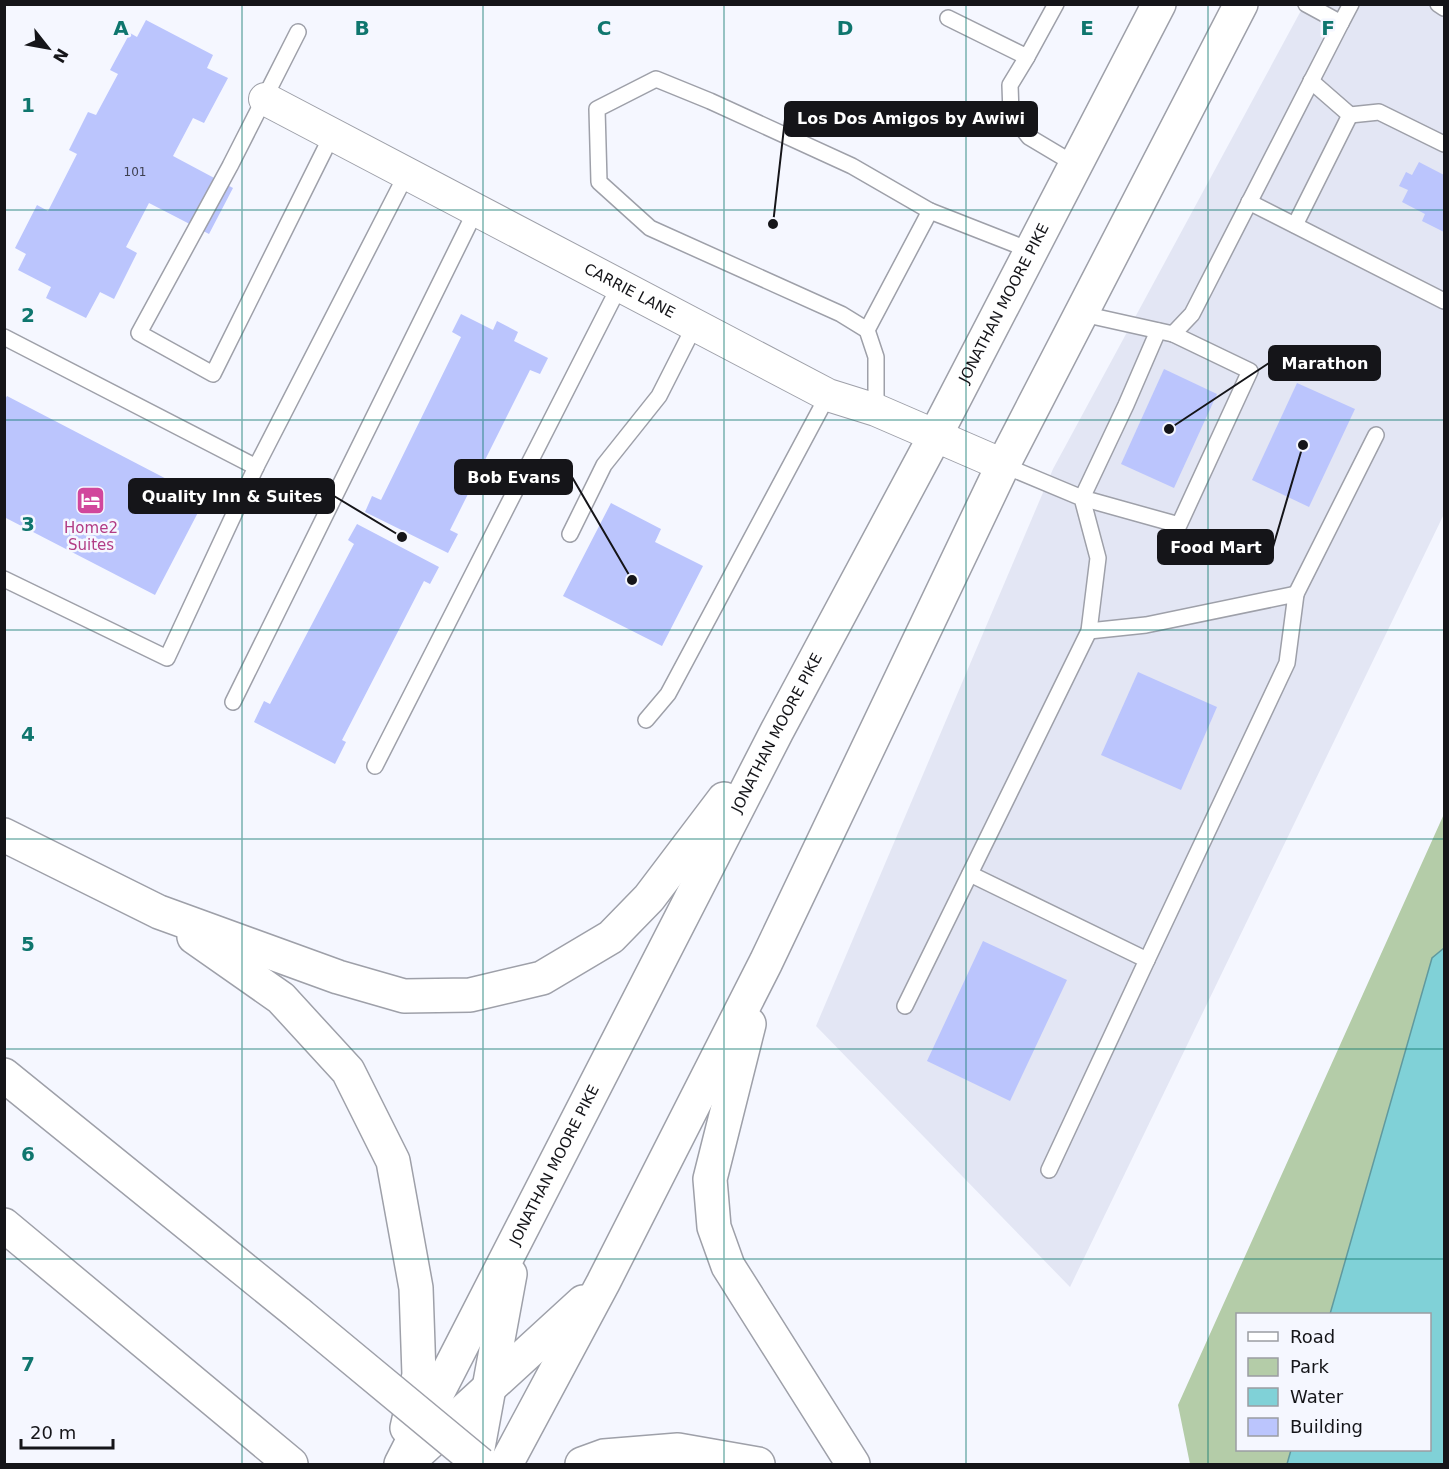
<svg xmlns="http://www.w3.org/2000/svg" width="1449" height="1469" viewBox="0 0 1449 1469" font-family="'DejaVu Sans',sans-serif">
	<rect width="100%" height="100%" fill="#f5f7ff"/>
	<!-- built -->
	<path fill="#e3e6f4" d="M1304,5H1444V514L1070,1287L816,1026L1053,469Z"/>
	<!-- green -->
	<path fill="#b4cca8" d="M1444,814V948L1432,958L1330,1314H1238V1450H1291L1287,1464H1190L1178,1405Z"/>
	<!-- water -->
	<path fill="#80d1d7" stroke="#60999e" stroke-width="1.5" d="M1444,948V1464H1287L1291,1450H1430V1314H1330L1432,958Z"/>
	<!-- building -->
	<g fill="#bbc5fd">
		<path d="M146,20L213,55L207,68L228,78L204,123L193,118L173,156L233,188L209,234L149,203L126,247L137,253L114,299L100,292L86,318L46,298L51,287L18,270L26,254L15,248L37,205L48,211L77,154L69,150L88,112L96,115L118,74L110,70L130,33L137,37Z"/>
		<path d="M1419,162L1444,175V232L1422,221L1425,214L1402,202L1408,190L1399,186L1406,172L1412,175Z"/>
		<path d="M461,314L493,330L497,321L518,332L514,341L548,358L540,374L530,370L450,530L458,534L448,553L365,512L372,496L381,500L461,337L452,332Z"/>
		<path d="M1164,369L1217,394L1174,488L1121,464Z"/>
		<path d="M1297,383L1355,409L1309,507L1252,480Z"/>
		<path d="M7,396L205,499L155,595L4,517V401Z"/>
		<path d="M611,503L661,529L655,542L703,566L662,646L563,596Z"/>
		<path d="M357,524L439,567L430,584L424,581L342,740L346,742L335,764L254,722L264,701L270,704L354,544L348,540Z"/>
		<path d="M1138,672L1217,707L1181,790L1101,755Z"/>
		<path d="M983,941L1067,980L1010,1101L927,1061Z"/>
	</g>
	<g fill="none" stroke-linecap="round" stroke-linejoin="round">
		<defs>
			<g id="lane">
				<path d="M1438,4L1444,8"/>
				<path d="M948,18L1027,57L1056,4"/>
				<path d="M1341,23L1351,4"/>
				<path d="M298,32L230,166L139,333L213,374L332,135"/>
				<path d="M1027,57L1010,85L1011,114L1029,137L1076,165"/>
				<path d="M1311,81L1350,115L1379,112L1444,144"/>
				<path d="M1249,202L1444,301"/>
				<path d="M1295,225L1350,115"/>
				<path d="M1083,314L1173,334L1192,314L1341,23L1306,4"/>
				<path d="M867,330L930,211"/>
				<path d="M1158,331L1126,405L1082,498L1179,525L1250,371L1173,334"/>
				<path d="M4,337L256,467"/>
				<path d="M876,410V357L867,330L841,314L650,228L599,182L597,109L656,79L710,101L852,166L930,211L1032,251"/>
				<path d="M570,534L604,465L659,396L695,325"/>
				<path d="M4,579L167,658L256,467L406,175"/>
				<path d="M1296,594L1376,435"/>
				<path d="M1089,631L1146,625L1296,594L1287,663L1147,960"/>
				<path d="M233,702L476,210"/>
				<path d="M646,720L668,694L828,395"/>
				<path d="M375,766L620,285"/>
				<path d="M970,874L1147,960L1049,1170"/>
				<path d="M905,1006L1089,631L1098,558L1082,498L1003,465"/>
			</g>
			<g id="street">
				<path id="s1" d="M265,99L828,395L876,410L1003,465"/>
			</g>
			<g id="highway">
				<path d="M4,835L159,912L338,977L404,996L470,995L542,978L611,937L649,898L724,799"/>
				<path d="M194,937L281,998L348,1071L393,1161L416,1288L419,1375L407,1428"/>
				<path d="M749,1024L710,1179L714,1227L728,1266L853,1464"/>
				<path d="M4,1075L299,1314"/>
				<path d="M4,1225L291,1464"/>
				<path d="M420,1451L583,1302"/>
				<path id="s2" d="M401,1464L777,731L935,436L1159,4"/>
				<path d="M475,1464L510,1274"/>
				<path d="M506,1464L603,1283L766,962L1003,465L1241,4"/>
				<path d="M582,1464L604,1456L678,1450L758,1464"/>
			</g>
		</defs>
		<!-- lane casing -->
		<use href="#lane" stroke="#9ea0a9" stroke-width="18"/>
		<!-- street casing -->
		<use href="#street" stroke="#9ea0a9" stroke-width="34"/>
		<!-- highway casing -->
		<use href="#highway" stroke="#9ea0a9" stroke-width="36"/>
		<!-- lane -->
		<use href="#lane" stroke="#fff" stroke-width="15"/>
		<!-- street -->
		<use href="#street" stroke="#fff" stroke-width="32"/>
		<!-- highway -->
		<use href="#highway" stroke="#fff" stroke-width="33"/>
		<defs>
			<path id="highway-bridge" d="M299,1314L480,1464"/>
		</defs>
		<!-- highway-bridge casing -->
		<use href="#highway-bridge" stroke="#9ea0a9" stroke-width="36" stroke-linecap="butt"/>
		<!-- highway-bridge -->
		<use href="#highway-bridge" stroke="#fff" stroke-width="33"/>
	</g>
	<!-- grid -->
	<path fill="none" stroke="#0f766e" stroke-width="1.5" stroke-opacity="0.55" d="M242,4V1464M483,4V1464M724,4V1464M966,4V1464M1208,4V1464M4,210H1444M4,420H1444M4,630H1444M4,839H1444M4,1049H1444M4,1259H1444"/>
	<!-- icons -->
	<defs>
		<symbol id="hotel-square" viewBox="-11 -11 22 22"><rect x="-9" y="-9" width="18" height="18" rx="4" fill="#d1479c" stroke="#f5f7ff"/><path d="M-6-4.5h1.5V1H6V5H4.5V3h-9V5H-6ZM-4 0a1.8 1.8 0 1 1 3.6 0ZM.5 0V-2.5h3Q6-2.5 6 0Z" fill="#fff"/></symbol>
	</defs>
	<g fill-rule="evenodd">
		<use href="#hotel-square" x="74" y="484" width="33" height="33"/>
	</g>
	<g text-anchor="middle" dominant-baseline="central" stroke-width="5" stroke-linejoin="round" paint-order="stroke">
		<!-- number labels -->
		<g font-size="12" fill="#3e4152">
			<text x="135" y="172">101</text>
		</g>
		<!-- street labels -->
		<g font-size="15" fill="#151519" stroke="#f5f7ff">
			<text stroke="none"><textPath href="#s1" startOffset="412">CARRIE LANE</textPath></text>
			<text stroke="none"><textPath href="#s2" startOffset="1308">JONATHAN MOORE PIKE</textPath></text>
			<text stroke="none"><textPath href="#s2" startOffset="822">JONATHAN MOORE PIKE</textPath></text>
			<text stroke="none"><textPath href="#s2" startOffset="336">JONATHAN MOORE PIKE</textPath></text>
		</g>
		<!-- hotel labels -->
		<g font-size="15" fill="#b23c85" stroke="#f5f7ff">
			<text x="91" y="528">Home2<tspan x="91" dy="17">Suites</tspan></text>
		</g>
	</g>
	<g font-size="20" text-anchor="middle" font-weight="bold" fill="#0f766e" stroke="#f5f7ff" stroke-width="5" stroke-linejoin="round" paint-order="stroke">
		<text x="121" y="35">A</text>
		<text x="362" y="35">B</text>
		<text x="604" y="35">C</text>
		<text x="845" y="35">D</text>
		<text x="1087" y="35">E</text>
		<text x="1328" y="35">F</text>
		<text x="28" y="112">1</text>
		<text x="28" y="322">2</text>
		<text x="28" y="531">3</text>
		<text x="28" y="741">4</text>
		<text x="28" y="951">5</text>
		<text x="28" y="1161">6</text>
		<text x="28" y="1371">7</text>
	</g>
	<!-- callouts -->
	<path fill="none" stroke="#151519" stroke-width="2" d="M773 224L785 119M1169 429L1269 363M632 580L572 477M402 537L334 496M1303 445L1273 547"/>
	<g fill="#151519" stroke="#f5f7ff" stroke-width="2">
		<circle cx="773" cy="224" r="6"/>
		<circle cx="1169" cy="429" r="6"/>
		<circle cx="632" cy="580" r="6"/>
		<circle cx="402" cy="537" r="6"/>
		<circle cx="1303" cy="445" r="6"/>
	</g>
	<g fill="#151519" stroke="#151519" stroke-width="2">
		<rect x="785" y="102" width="252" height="34" rx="6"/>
		<rect x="1269" y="346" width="111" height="34" rx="6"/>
		<rect x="455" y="460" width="117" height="34" rx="6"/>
		<rect x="129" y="479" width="205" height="34" rx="6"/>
		<rect x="1158" y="530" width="115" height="34" rx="6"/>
	</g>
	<g font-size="16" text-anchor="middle" font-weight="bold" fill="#fff">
		<text x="911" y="124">Los Dos Amigos by Awiwi</text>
		<text x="1325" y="369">Marathon</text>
		<text x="514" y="483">Bob Evans</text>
		<text x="232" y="502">Quality Inn &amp; Suites</text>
		<text x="1216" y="553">Food Mart</text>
	</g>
	<!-- border -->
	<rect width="1449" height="1469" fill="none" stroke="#151519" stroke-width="12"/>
	<!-- legend -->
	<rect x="1236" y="1313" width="195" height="138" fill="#f5f7ff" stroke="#9b9da3" stroke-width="1.5"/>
	<rect x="1248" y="1332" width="30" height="9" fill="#ffffff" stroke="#9b9da3" stroke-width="1.5"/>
	<text x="1290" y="1343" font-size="18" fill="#151519">Road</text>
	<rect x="1248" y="1358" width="30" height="18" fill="#b4cca8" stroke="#9b9da3" stroke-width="1.5"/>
	<text x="1290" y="1373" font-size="18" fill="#151519">Park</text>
	<rect x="1248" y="1388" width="30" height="18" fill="#80d1d7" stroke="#9b9da3" stroke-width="1.5"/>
	<text x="1290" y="1403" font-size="18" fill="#151519">Water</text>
	<rect x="1248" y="1418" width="30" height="18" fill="#bbc5fd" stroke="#9b9da3" stroke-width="1.5"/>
	<text x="1290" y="1433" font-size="18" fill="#151519">Building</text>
	<!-- north arrow -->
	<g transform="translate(48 48) rotate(121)" stroke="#f5f7ff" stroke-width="4.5" paint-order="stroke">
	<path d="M0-4.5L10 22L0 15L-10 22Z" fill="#151519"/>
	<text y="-9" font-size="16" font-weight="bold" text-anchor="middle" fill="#151519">N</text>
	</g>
	<!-- scale -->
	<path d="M21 1439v9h92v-9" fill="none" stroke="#151519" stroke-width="3"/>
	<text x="30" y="1439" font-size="18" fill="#151519" stroke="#f5f7ff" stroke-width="4.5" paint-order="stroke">20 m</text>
</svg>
